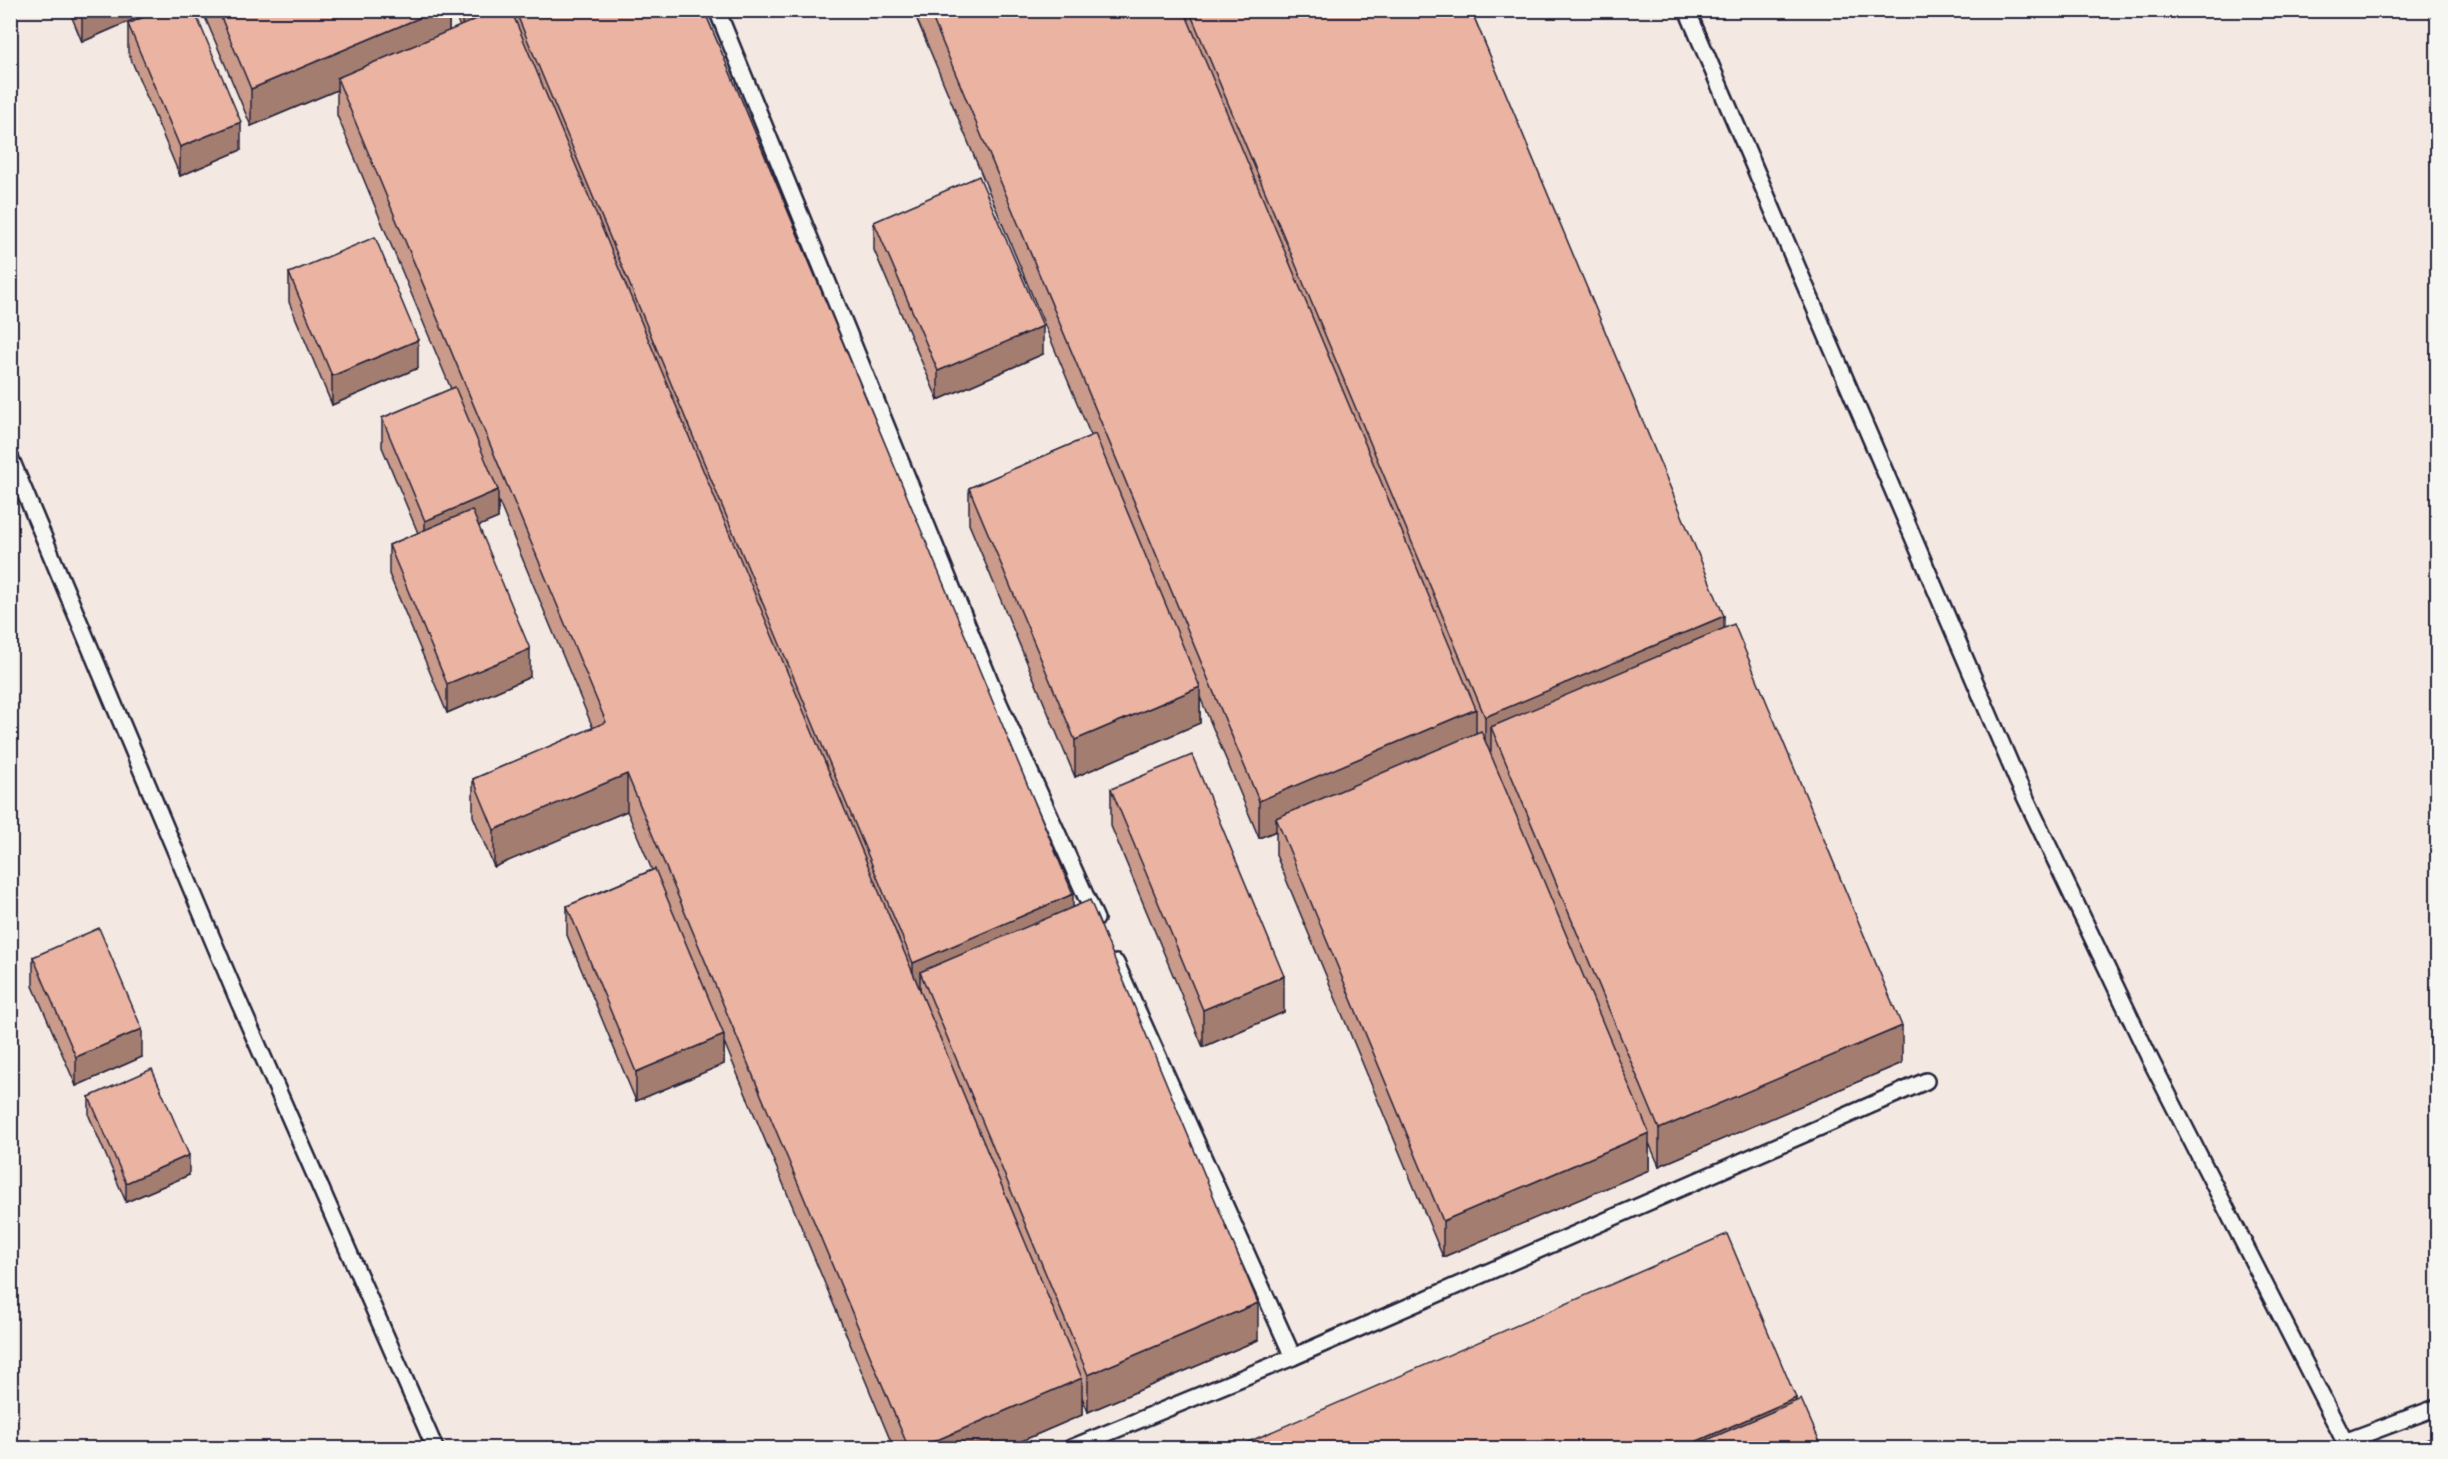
<svg xmlns="http://www.w3.org/2000/svg" width="2448" height="1459" viewBox="0 0 2448 1459" font-family="Sriracha,sans-serif">
	<rect width="100%" height="100%" fill="#f4e9e2"/>
	<filter id="ink" filterUnits="userSpaceOnUse"><feTurbulence type="fractalNoise" baseFrequency=".0167" numOctaves="2"/><feDisplacementMap in="SourceGraphic" scale="12" xChannelSelector="R" yChannelSelector="G"/><feConvolveMatrix kernelMatrix="1 2 1 2 8 2 1 2 1" color-interpolation-filters="sRGB"/></filter>
	<g filter="url(#ink)">
		<g fill="none" stroke-linecap="round" stroke-linejoin="round">
			<defs>
				<g id="service">
					<path d="M717,10L999,703L1096,919"/>
					<path d="M1687,10L2018,782L2151,1061L2348,1448"/>
					<path d="M10,457L238,1000L435,1448"/>
					<path d="M1116,963L1293,1357"/>
					<path d="M2344,1442L2438,1407"/>
					<path d="M1071,1448L1293,1357L1926,1081"/>
				</g>
			</defs>
			<!-- service casing -->
			<use href="#service" stroke="#22223b" stroke-width="20"/>
			<!-- service -->
			<use href="#service" stroke="#f6f6f2" stroke-width="15"/>
		</g>
		<!-- wall -->
		<g fill="#ca9a8a" stroke="#22223b" stroke-width="1.5">
			<path d="M69,10H155L82,42Z"/>
			<path d="M202,10H449V31L460,27L453,10H704L1073,907L1258,1340L1088,1412L1082,1397V1415L1003,1449H894L724,1042V1064L636,1101L567,935V906L652,870L627,811L494,867L473,816V779L593,728L498,500V518L478,526L530,677L447,713L389,574V545L418,533L382,447V418L451,389L337,115V90L251,126Z"/>
			<path d="M913,10H1471L1902,1063L1659,1166L1649,1143V1170L1443,1257L1276,855V831L1259,838L1200,697V723L1075,777L969,524V488L1091,436Z"/>
			<path d="M128,24L241,150L180,176L128,52Z"/>
			<path d="M874,222L1043,354L938,400L874,250Z"/>
			<path d="M289,273L418,368L332,405L289,302Z"/>
			<path d="M1111,789L1284,1012L1203,1047L1111,826Z"/>
			<path d="M33,957L142,1057L76,1086L33,986Z"/>
			<path d="M89,1097L189,1175L126,1202L89,1116Z"/>
		</g>
		<!-- shaded-wall -->
		<g fill="#a47d71" stroke="#22223b" stroke-width="1.5">
			<path d="M88,10H155L82,42V13Z"/>
			<path d="M438,10H449V43L337,78V90L251,126V89Z"/>
			<path d="M462,10H509L462,32Z"/>
			<path d="M241,122V150L180,176V147Z"/>
			<path d="M1043,326V354L938,400V371Z"/>
			<path d="M418,340V368L332,405V376Z"/>
			<path d="M498,490V518L425,549V521Z"/>
			<path d="M1724,616V653L1491,727V752L1485,754V717Z"/>
			<path d="M530,649V677L447,713V684Z"/>
			<path d="M1200,687V723L1075,777V740Z"/>
			<path d="M1476,709V746L1276,818V831L1259,838V801Z"/>
			<path d="M627,774V811L494,867V830Z"/>
			<path d="M1073,894V931L920,972V997L913,1000V963Z"/>
			<path d="M1284,976V1012L1203,1047V1010Z"/>
			<path d="M1902,1026V1063L1659,1166V1129Z"/>
			<path d="M142,1029V1057L76,1086V1057Z"/>
			<path d="M724,1035V1064L636,1101V1072Z"/>
			<path d="M1649,1133V1170L1443,1257V1221Z"/>
			<path d="M189,1155V1175L126,1202V1183Z"/>
			<path d="M1258,1303V1340L1088,1412V1375Z"/>
			<path d="M1082,1378V1415L1003,1449H916Z"/>
			<path d="M1796,1398V1435L1764,1449H1679Z"/>
		</g>
		<!-- building -->
		<g fill="#ebb3a1" stroke="#22223b" stroke-width="1.5">
			<path d="M159,10H194L241,122L180,147L128,24Z"/>
			<path d="M218,10H438L251,89Z"/>
			<path d="M498,10H511L1082,1378L916,1449H909L627,774L494,830L473,779L606,722L337,78Z"/>
			<path d="M515,10H704L1073,894L913,963Z"/>
			<path d="M929,10H1184L1476,709L1259,801Z"/>
			<path d="M1189,10H1471L1724,616L1485,717Z"/>
			<path d="M979,176L1043,326L938,371L874,222Z"/>
			<path d="M375,237L418,340L332,376L289,273Z"/>
			<path d="M455,387L498,490L425,521L382,418Z"/>
			<path d="M1095,434L1200,687L1075,740L969,488Z"/>
			<path d="M472,510L530,649L447,684L389,545Z"/>
			<path d="M1734,624L1902,1026L1659,1129L1491,727Z"/>
			<path d="M1481,731L1649,1133L1443,1221L1276,818Z"/>
			<path d="M1192,755L1284,976L1203,1010L1111,789Z"/>
			<path d="M655,869L724,1035L636,1072L567,906Z"/>
			<path d="M1090,900L1258,1303L1088,1375L920,972Z"/>
			<path d="M99,928L142,1029L76,1057L33,957Z"/>
			<path d="M152,1069L189,1155L126,1183L89,1097Z"/>
			<path d="M1727,1234L1796,1398L1679,1449H1232Z"/>
			<path d="M1801,1399L1823,1449H1686Z"/>
			<path d="M2438,1434V1449H2424L2421,1441Z"/>
		</g>
	</g>
	<!-- margin -->
	<rect width="2448" height="1459" fill="none" stroke="#f6f6f2" stroke-width="36"/>
	<rect x="18" y="18" width="2412" height="1423" fill="none" stroke="#22223b" stroke-width="2" filter="url(#ink)"/>
</svg>
